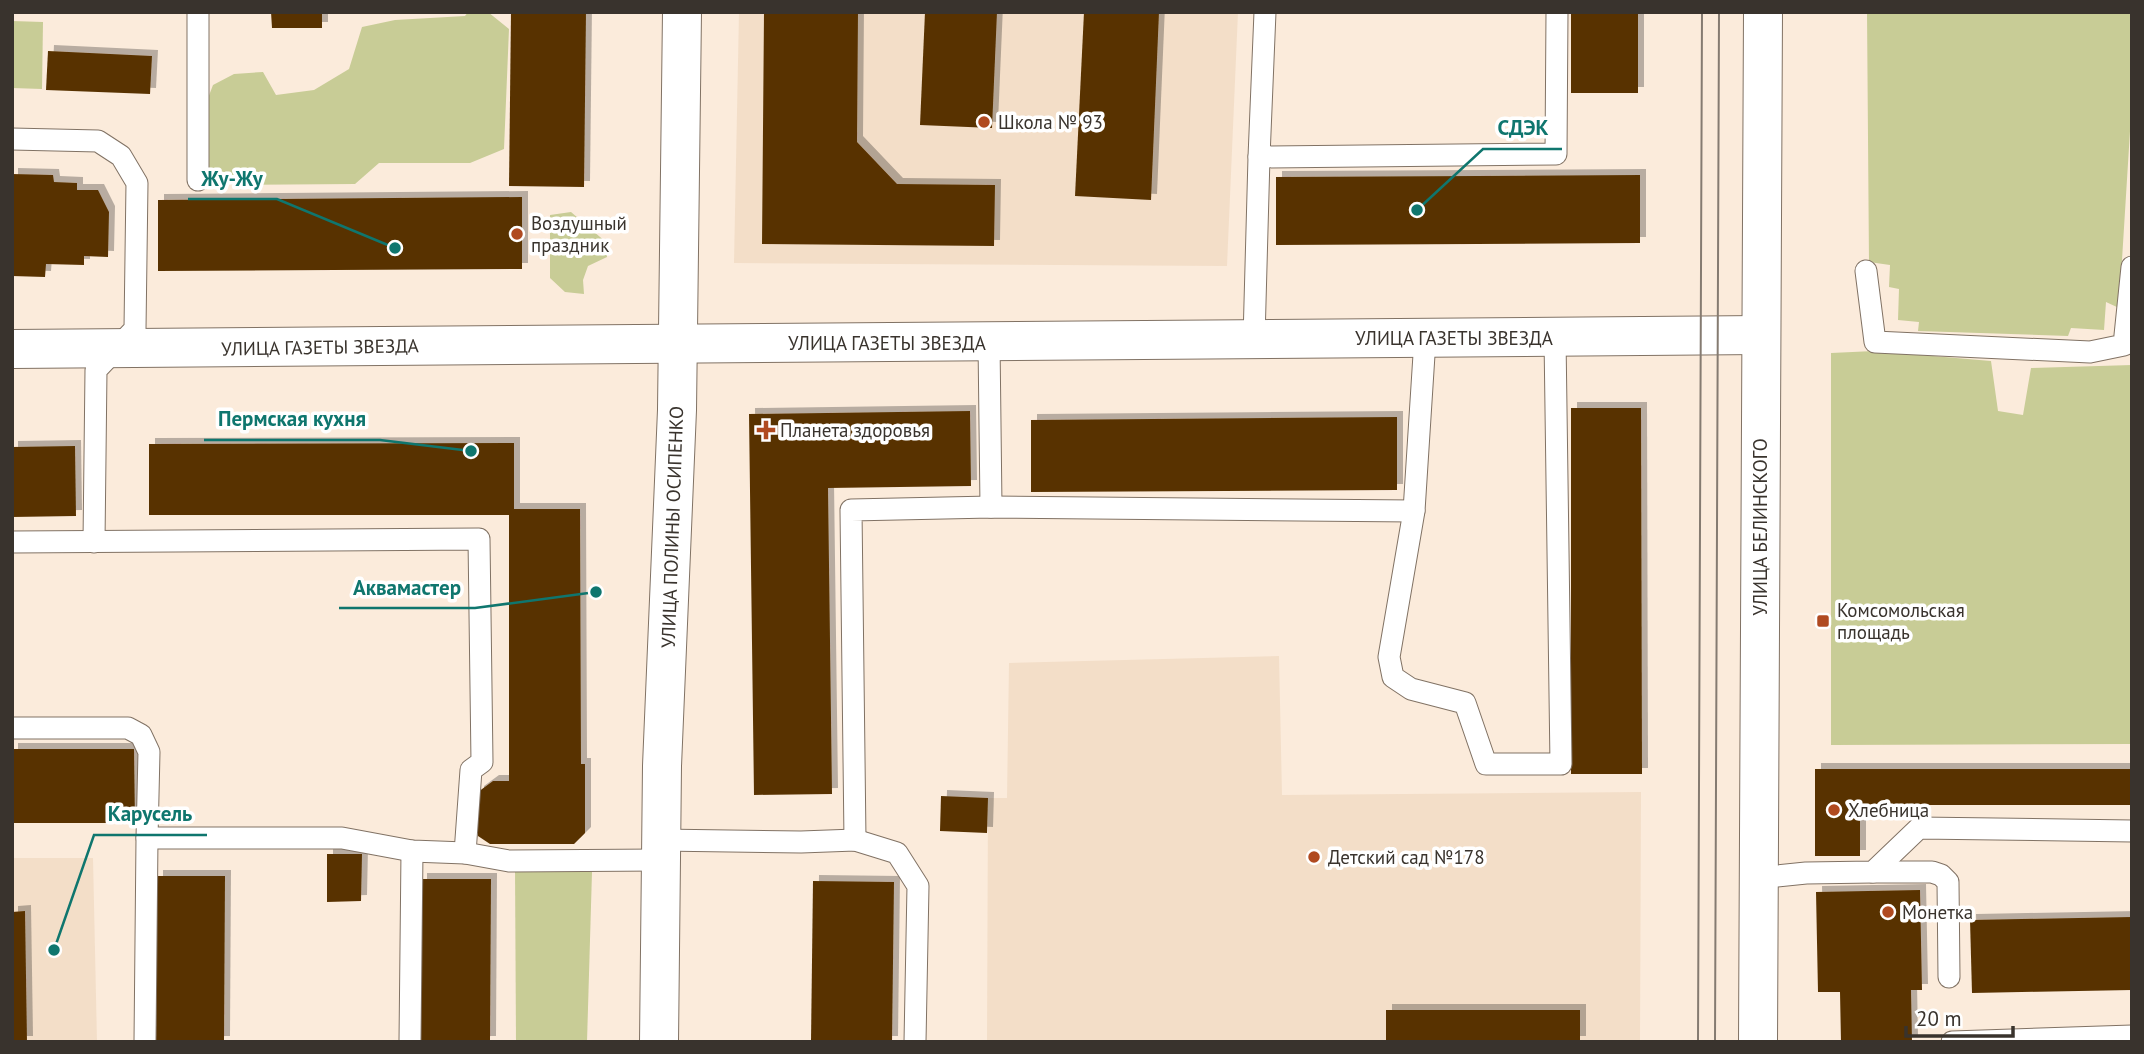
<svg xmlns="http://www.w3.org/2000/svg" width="2144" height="1054" viewBox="0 0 2144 1054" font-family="'PT Sans',sans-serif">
	<defs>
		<filter id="shadow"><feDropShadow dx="6" dy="-6" stdDeviation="0" flood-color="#0004"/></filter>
	</defs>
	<rect width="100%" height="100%" fill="#fbebdb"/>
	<!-- built -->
	<g fill="#f3dec8">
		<path d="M739,12H1238L1227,266L734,263Z"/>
		<path d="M1279,656L1282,795L1641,792L1640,1042H987L988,798H1007L1009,663Z"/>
		<path d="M12,858H93L97,1042H12Z"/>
	</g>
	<!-- green -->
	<g fill="#c8cc96">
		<path d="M468,12H488L509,29L504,149L470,163H379L355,184L234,185L210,177C196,136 198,124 213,85L234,74L263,72L276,95L314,90L349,69L362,27L395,20L465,16Z"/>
		<path d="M1867,12H2132V99L2119,308L2106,302L2104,330L2071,328L2068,336L1918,331L1919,322L1898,320L1899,289L1889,287L1890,265L1869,262Z"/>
		<path d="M12,21L43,22L42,89L12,88Z"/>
		<path d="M571,212L607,243V257L588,266L583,280L584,294L565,292L550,278V215Z"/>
		<path d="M1874,351L1991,361L1998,411L2023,415L2031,368L2132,365V744L1831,745V353Z"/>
		<path d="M515,868L592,872L587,1042H516Z"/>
	</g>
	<!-- building -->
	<g fill="#593300" filter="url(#shadow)">
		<path d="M271,12H322V28H272Z"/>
		<path d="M511,12H586L584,187L509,186Z"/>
		<path d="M764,12H858L857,142L897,184L995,185L994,246L762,244Z"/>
		<path d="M925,12H997L992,128L920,125Z"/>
		<path d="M1084,12H1159L1151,200L1075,196Z"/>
		<rect x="1571" y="12" width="67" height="81"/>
		<path d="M48,51L152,56L150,94L46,90Z"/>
		<path d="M12,174L53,175L54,182L77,183V190H98L109,212L108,257L84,256V265L46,264L45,277L12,276Z"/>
		<path d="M1640,175V243L1276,245V177Z"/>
		<path d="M522,197V269L158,271V200Z"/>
		<path d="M1571,408H1641L1642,774H1571Z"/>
		<path d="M970,411L971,486L828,488L832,794L754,795L749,414Z"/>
		<path d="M1397,417V490L1031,492V420Z"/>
		<path d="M514,443V509H580L581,764H585V833L574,844H490L478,836V792L493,781H509V515H149V444Z"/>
		<path d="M75,446L76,516L12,517V447Z"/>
		<path d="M12,749H134L135,823H12Z"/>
		<path d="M1815,769H2132V805H1860V856H1815Z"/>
		<path d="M941,796L988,798L987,833L940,831Z"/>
		<path d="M327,854H362L361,901L327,902Z"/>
		<path d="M157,876H225L224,1042H156Z"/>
		<path d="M421,879H491L490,1042H421Z"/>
		<path d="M813,881L894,882L892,1042H811Z"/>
		<path d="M1920,890L1922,990H1911L1912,1042H1841L1840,992H1818L1816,892Z"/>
		<path d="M25,911L27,1042H12V912Z"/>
		<path d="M2132,917V990L1972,993L1970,920Z"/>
		<rect x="1386" y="1010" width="194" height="32"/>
	</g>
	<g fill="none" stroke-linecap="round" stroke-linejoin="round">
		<defs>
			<g id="lane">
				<path d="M198,12V180"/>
				<path d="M1265,12L1259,157L1556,154L1557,12"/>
				<path d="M12,139L98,141L121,156L137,183L135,329L96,370L94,542"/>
				<path d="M1866,271L1875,342L2090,352L2124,345L2132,267"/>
				<path d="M1254,339L1259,157"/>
				<path d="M1425,339L1414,511L1389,657L1393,677L1411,689L1465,703L1486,764H1561L1555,338"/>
				<path d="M989,342L991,507"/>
				<path d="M12,542L479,539L482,762L471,770L465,853"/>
				<path d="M12,728H128L141,735L149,752L147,838H342L412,851L465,853L509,861L660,860"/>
				<path d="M660,840L801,842L855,840L897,853L918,886L915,1042"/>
				<path d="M855,840L851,510L991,507L1414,511"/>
				<path d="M1873,872H1932L1941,875L1948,882L1949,977"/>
				<path d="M1758,878L1806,873L1873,872L1919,828L2132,831"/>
				<path d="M145,1042L147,838"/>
				<path d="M410,1042L412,851"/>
				<path d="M1952,1042L2132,1036"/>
			</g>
			<g id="street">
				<path d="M12,349L1761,335"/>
				<path d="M659,1042L662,766L677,410L682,12"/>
			</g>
			<path id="primary" d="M1758,1042L1763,12"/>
		</defs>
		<!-- lane casing -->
		<use href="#lane" stroke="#817264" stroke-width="23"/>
		<!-- street casing -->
		<use href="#street" stroke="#817264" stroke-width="40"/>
		<!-- primary casing -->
		<use href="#primary" stroke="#817264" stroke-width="40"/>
		<!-- lane -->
		<use href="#lane" stroke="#fff" stroke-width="21"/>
		<!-- street -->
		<use href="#street" stroke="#fff" stroke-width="38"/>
		<!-- primary -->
		<use href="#primary" stroke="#fff" stroke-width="38"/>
		<!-- tram -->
		<g stroke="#857b71" stroke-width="2">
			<path d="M1698,1042L1702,12"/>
			<path d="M1715,1042L1719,12"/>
		</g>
	</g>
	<!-- markers -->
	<g fill="#b04a20" stroke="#fff" stroke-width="2.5">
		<circle cx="984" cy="122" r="7"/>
		<circle cx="517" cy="234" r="7"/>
		<path d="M762.5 419.5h7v7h7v7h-7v7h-7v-7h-7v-7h7z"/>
		<rect x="1816" y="614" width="14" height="14" rx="3.5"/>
		<circle cx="1834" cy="810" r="7"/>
		<circle cx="1314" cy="857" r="7"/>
		<circle cx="1888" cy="912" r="7"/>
	</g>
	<g text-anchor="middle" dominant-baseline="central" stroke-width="7" stroke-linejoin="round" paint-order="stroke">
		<!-- poi labels -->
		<g font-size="19" fill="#39332d" stroke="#fff" text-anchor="start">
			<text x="998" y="122">Школа № 93</text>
			<text x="531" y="223">Воздушный<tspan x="531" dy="22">праздник</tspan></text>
			<text x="780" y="430">Планета здоровья</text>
			<text x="1837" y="610">Комсомольская<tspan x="1837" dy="22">площадь</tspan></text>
			<text x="1848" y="810">Хлебница</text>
			<text x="1328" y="857">Детский сад №178</text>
			<text x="1902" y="912">Монетка</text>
		</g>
		<!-- street labels -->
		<g font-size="19" fill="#39332d" stroke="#fff">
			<text x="1454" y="338">УЛИЦА ГАЗЕТЫ ЗВЕЗДА</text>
			<text x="887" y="343">УЛИЦА ГАЗЕТЫ ЗВЕЗДА</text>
			<text transform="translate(320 347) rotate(-1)">УЛИЦА ГАЗЕТЫ ЗВЕЗДА</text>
			<text transform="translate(672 527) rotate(-88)">УЛИЦА ПОЛИНЫ ОСИПЕНКО</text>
			<text transform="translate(1760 527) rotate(-90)">УЛИЦА БЕЛИНСКОГО</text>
		</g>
	</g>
	<!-- callouts -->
	<path fill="none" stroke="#0f766e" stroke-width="2.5" d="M1417 210L1483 149H1562M395 248L277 199H188M471 451L380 440H204M596 592L475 608H339M54 950L94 835H207"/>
	<g fill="#0f766e" stroke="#fff" stroke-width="2.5">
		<circle cx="1417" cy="210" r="7"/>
		<circle cx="395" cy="248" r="7"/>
		<circle cx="471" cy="451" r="7"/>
		<circle cx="596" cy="592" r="7"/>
		<circle cx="54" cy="950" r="7"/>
	</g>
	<g font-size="21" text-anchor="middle" font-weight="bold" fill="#0f766e" stroke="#fff" stroke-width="7" stroke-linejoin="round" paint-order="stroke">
		<text x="1523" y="135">СДЭК</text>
		<text x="232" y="186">Жу-Жу</text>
		<text x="292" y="426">Пермская кухня</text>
		<text x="407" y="595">Аквамастер</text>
		<text x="150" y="821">Карусель</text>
	</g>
	<!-- border -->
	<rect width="2144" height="1054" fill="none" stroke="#39332d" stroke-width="28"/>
	<!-- scale -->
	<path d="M1906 1026v10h107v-10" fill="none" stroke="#39332d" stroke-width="3.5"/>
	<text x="1916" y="1026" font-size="21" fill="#39332d" stroke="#ffffff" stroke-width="5" paint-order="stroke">20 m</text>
</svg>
